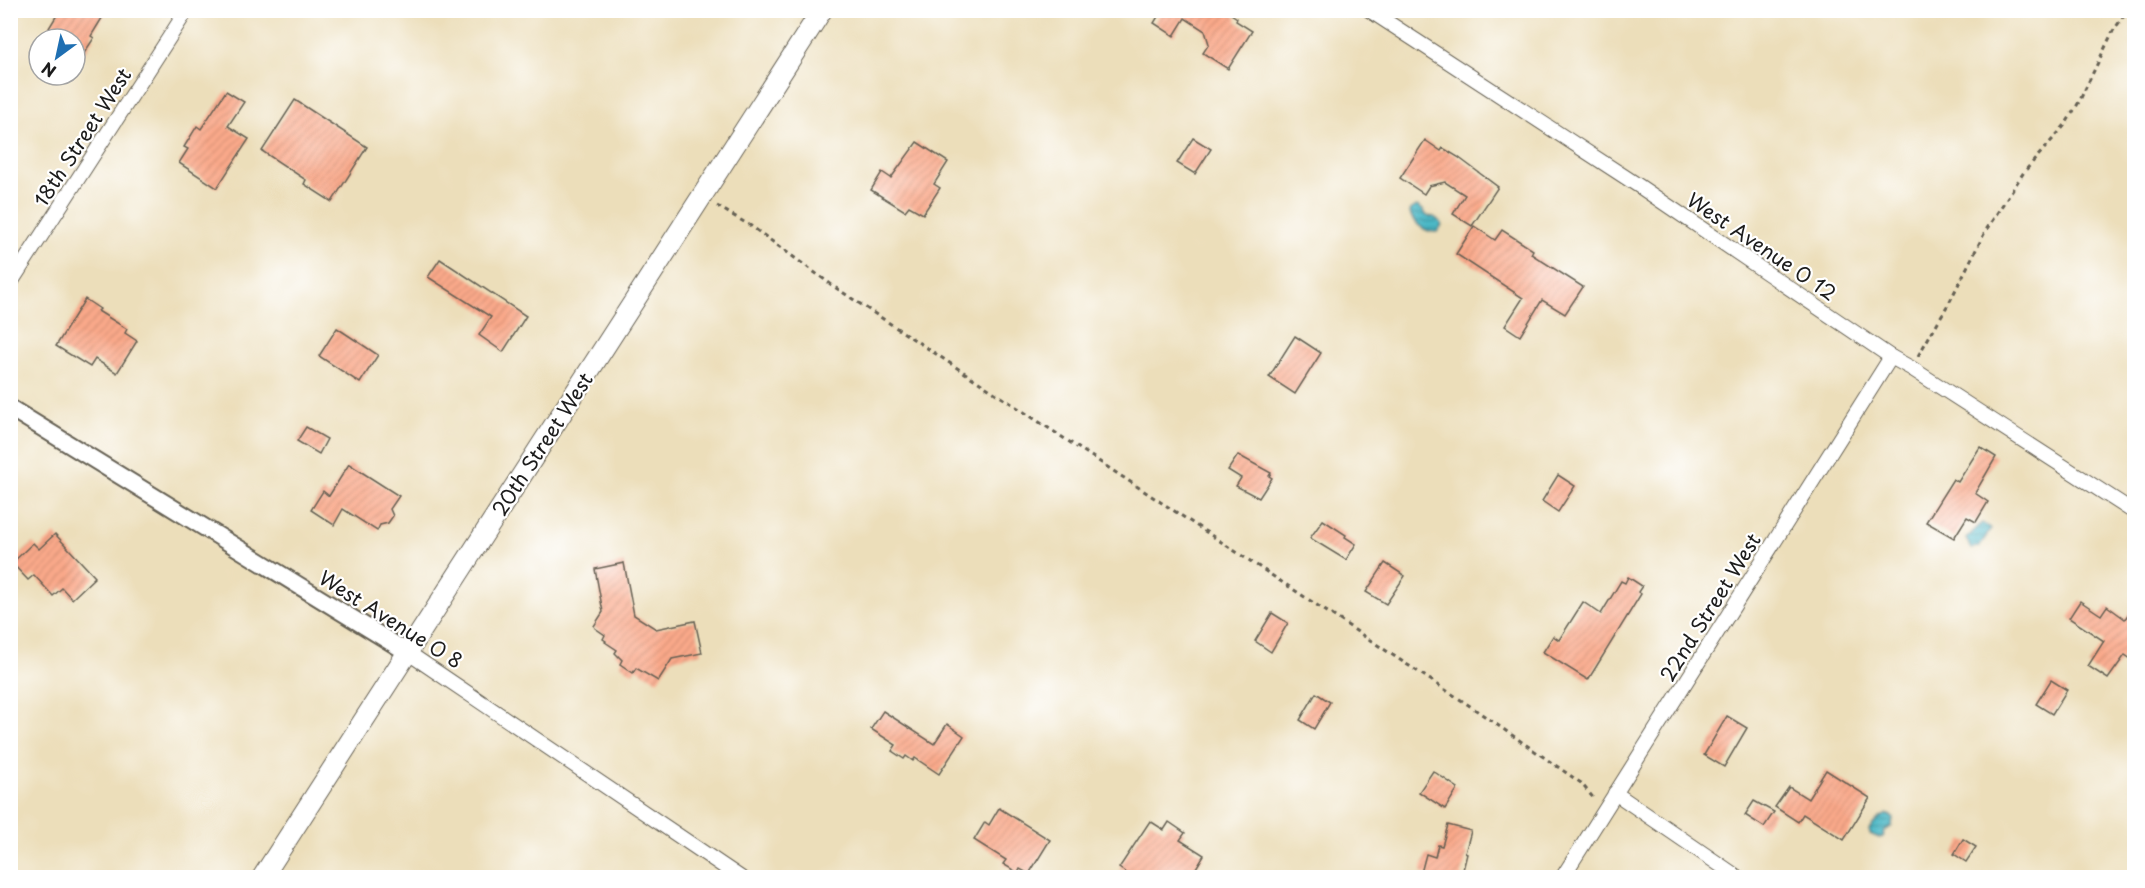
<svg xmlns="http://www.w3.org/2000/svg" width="2145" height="888" viewBox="0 0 2145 888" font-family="'Playpen Sans',sans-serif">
	<defs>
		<pattern id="water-rules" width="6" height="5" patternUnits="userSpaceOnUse" patternTransform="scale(1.5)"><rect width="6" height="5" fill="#4bb8c6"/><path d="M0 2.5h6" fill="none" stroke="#3e95a0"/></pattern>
		<pattern id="building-hatch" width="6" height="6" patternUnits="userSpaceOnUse" patternTransform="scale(1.5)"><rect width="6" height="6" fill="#faa98a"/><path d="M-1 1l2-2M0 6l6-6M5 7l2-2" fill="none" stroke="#d69176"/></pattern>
	</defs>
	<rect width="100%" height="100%" fill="#fff"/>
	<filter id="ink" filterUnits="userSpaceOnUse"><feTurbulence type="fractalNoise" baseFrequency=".0167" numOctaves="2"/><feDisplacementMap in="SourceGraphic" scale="12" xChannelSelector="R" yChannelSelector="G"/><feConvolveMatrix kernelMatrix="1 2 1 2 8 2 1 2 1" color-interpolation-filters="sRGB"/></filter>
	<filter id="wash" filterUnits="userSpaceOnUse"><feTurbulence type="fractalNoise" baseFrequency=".008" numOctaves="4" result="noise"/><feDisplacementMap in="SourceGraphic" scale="24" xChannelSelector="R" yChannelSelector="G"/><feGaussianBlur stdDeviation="1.35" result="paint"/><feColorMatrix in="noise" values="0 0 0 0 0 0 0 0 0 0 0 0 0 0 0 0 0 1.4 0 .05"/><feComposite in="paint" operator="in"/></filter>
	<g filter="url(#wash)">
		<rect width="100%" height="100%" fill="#ecdeba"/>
		<!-- water -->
		<g fill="url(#water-rules)" stroke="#346a71" stroke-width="1.5">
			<path d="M1417,206L1423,210L1427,216L1434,217L1441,222L1442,225L1437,232C1426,233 1413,223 1410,213L1411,209Z"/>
			<path d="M1982,523L1991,529L1979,547L1971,548L1966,539Z"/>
			<path d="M1888,814L1893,817L1892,826L1885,831L1883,837L1879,838L1870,834L1869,830C1875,822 1879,817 1888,814Z"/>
		</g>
		<g id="blocks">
			<!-- building -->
			<g fill="url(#building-hatch)">
				<path d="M60,10H107L91,36L94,38L75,67V39H67L49,28Z"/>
				<path d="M1162,10H1225L1237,18L1236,21L1252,31L1228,69L1203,53L1209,44L1205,31L1185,18L1174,36L1154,23Z"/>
				<path d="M226,91L244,102L228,126L249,139L217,188L179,163L188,149L184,147L197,126L201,129Z"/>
				<path d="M295,100L367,147L332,202L304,184L306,180L262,151Z"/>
				<path d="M1193,138L1211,149L1195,174L1177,163Z"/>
				<path d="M1425,140L1441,151L1443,148L1458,157L1498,187L1472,226L1453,214L1465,195L1445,182L1429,186L1424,194L1400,178Z"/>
				<path d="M917,142L948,162L934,184L940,188L923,214L909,206L905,211L871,190L882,172L891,178Z"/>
				<path d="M1474,226L1495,240L1502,230L1533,250L1531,254L1583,287L1565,314L1542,300L1520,336L1505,326L1523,298L1456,254Z"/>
				<path d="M440,259L526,316L503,352L479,335L491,317L428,277Z"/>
				<path d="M85,299L100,309L98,311L127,329L125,333L137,341L117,373L95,359L90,367L56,346Z"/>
				<path d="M337,328L378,355L360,383L319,356Z"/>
				<path d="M1295,336L1321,353L1295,394L1269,377Z"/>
				<path d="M306,427L327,439L319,454L297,441Z"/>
				<path d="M1980,447L1996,457L1975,493L1988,502L1976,522L1967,517L1954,538L1926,522L1953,479L1958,482Z"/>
				<path d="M1238,455L1271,473L1269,476L1272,478L1259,498L1236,486L1241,478L1228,470Z"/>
				<path d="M349,464L399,496L390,509L393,516L388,523L380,525L377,531L343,509L334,525L311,510L323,491L329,496Z"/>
				<path d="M1558,475L1575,486L1558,512L1542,501Z"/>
				<path d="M1323,520L1346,535L1345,537L1356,544L1346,560L1310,538Z"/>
				<path d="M55,534L95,577L72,599L62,588L53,596L34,575L28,580L12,563L33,543L39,549Z"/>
				<path d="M624,563L634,615L656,629L695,621L702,653L672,659L658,681L636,668L633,673L620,664L622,660L615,653L617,650L605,642L606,641L603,639L605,635L595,628L594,626L603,612L595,569Z"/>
				<path d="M1385,563L1405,576L1386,604L1366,592Z"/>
				<path d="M1628,577L1642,586L1638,592L1641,594L1588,680L1543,652L1553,636L1559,640L1583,602L1601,614L1621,581L1625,583Z"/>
				<path d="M2080,601L2101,615L2107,606L2125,619L2134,606V661L2125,655L2108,679L2088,666L2104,641L2069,618Z"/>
				<path d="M1272,613L1288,623L1271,652L1255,641Z"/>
				<path d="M2051,680L2067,690L2052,714L2036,704Z"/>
				<path d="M1316,693L1330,702L1314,729L1300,720Z"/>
				<path d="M883,711L934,744L947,724L964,736L939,774L915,758L913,761L906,756L904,759L892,751L896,745L871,729Z"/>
				<path d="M1727,716L1747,728L1724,767L1704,755Z"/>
				<path d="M1826,770L1870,798L1844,840L1803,814L1798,822L1775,807L1789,787L1808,799Z"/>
				<path d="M1433,771L1458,788L1445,809L1419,792Z"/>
				<path d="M1754,801L1774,812L1764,827L1745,815Z"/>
				<path d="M999,808L1050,840L1029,874L1020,869L1018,873L1003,864L1006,860L974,840L985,822L989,825Z"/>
				<path d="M1150,821L1164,830L1169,822L1185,833L1180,840L1204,855L1190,878H1134L1119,868Z"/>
				<path d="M1448,825L1471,831L1465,853L1467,854L1461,878H1437L1421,873L1426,854L1435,857L1438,845L1442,846Z"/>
				<path d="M1963,839L1976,847L1966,862L1954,854Z"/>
			</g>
		</g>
	</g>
	<g filter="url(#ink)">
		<use href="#blocks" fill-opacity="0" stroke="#656053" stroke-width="1.5"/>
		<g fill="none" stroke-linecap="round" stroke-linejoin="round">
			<defs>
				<g id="minor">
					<path d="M1369,10L1639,186L1891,357L1911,368L2134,512"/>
					<path d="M10,284L187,10"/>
					<path d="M407,652L741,878"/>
					<path d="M1615,793L1739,878"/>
					<path d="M1562,878L1891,357"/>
				</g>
				<path id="tertiary" d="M10,408L407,652"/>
				<path id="secondary" d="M262,878L822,10"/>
			</defs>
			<!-- minor casing -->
			<use href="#minor" stroke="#656053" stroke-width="16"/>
			<!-- tertiary casing -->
			<use href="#tertiary" stroke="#656053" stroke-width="20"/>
			<!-- secondary casing -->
			<use href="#secondary" stroke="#656053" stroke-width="22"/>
			<!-- path -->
			<g stroke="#656053" stroke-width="3" stroke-dasharray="4.5 4.5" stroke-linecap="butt">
				<path d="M717,206L751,226L836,288L1470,706L1581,783L1595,800"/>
				<path d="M1918,356L1950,301L1986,230L2024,172L2065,125L2079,102L2113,31L2128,10"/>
			</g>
			<!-- minor -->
			<use href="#minor" stroke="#fff" stroke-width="14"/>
			<!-- tertiary -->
			<use href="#tertiary" stroke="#fff" stroke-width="16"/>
			<!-- secondary -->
			<use href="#secondary" stroke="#fff" stroke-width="20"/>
		</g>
	</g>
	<g text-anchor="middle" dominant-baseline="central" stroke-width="4.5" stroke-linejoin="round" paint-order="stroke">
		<!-- street labels -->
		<g font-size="20" fill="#1c1c1c" stroke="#fff">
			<text transform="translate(82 137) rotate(-57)">18th Street West</text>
			<text transform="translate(1762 246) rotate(34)">West Avenue O 12</text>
			<text transform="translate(542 444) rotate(-57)">20th Street West</text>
			<text transform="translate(1710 607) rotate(-58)">22nd Street West</text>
			<text transform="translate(391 619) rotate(32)">West Avenue O 8</text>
		</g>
	</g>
	<!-- margin -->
	<rect width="2145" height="888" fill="none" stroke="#fff" stroke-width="36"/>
	<!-- north arrow -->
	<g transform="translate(57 57) rotate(213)"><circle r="28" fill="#ffffff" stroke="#a4a4a4" stroke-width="1.5"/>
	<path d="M0-4.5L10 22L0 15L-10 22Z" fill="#1f6fb2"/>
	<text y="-9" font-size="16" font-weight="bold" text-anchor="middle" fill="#1c1c1c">N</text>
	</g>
</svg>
